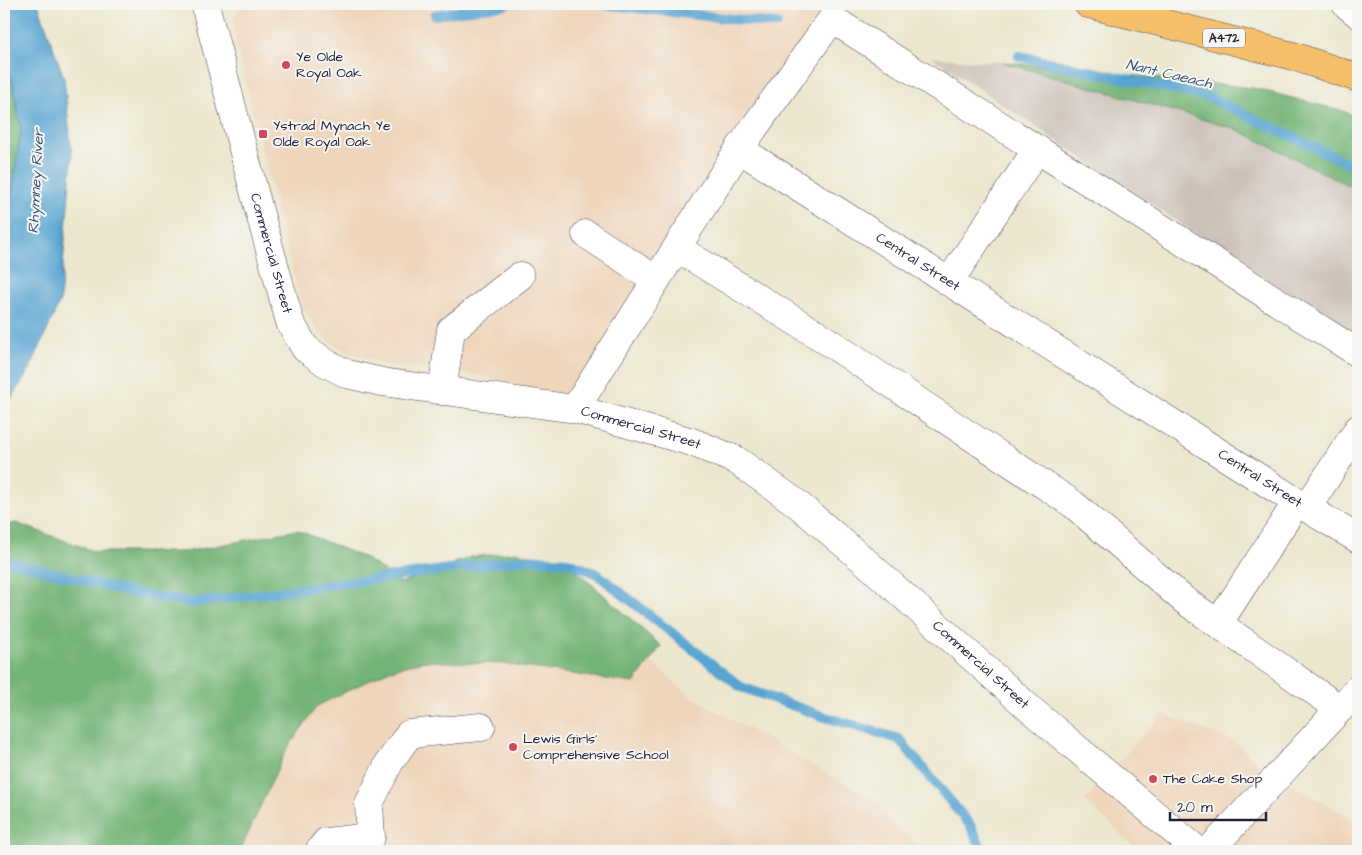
<svg xmlns="http://www.w3.org/2000/svg" width="1362" height="855" viewBox="0 0 1362 855" font-family="'Architects Daughter',sans-serif">
	<rect width="100%" height="100%" fill="#f6f6f2"/>
	<filter id="ink" filterUnits="userSpaceOnUse"><feTurbulence type="fractalNoise" baseFrequency=".02" numOctaves="2"/><feDisplacementMap in="SourceGraphic" scale="10" xChannelSelector="R" yChannelSelector="G"/><feConvolveMatrix kernelMatrix="1 2 1 2 8 2 1 2 1" color-interpolation-filters="sRGB"/></filter>
	<filter id="wash" filterUnits="userSpaceOnUse"><feTurbulence type="fractalNoise" baseFrequency=".0096" numOctaves="4" result="noise"/><feDisplacementMap in="SourceGraphic" scale="20" xChannelSelector="R" yChannelSelector="G"/><feGaussianBlur stdDeviation="1.12" result="paint"/><feColorMatrix in="noise" values="0 0 0 0 0 0 0 0 0 0 0 0 0 0 0 0 0 1.4 0 .05"/><feComposite in="paint" operator="in"/></filter>
	<g filter="url(#wash)">
		<rect width="100%" height="100%" fill="#ece7ce"/>
		<!-- built -->
		<g fill="#efd6bb">
			<path d="M240,4H822L831,14L582,396L556,394L481,376L419,367L386,365L347,352L331,343L316,328L306,314L299,298L235,41L234,17Z"/>
			<path d="M255,626L642,654L691,696L883,805L880,810L923,851H4V798Z"/>
			<path d="M1163,714L1236,742L1262,769L1358,822V851H1128L1133,845L1085,801L1113,767Z"/>
		</g>
		<!-- industrial -->
		<path fill="#cdc2b9" d="M932,57L973,61L1003,62L1236,129L1358,190V343Z"/>
		<!-- forest -->
		<g fill="#73b476" stroke="#4a6b58">
			<path d="M4,61L13,84L21,130L5,238L4,268Z"/>
			<path d="M1003,62L1253,88L1343,111L1358,118V190L1236,129Z"/>
			<path d="M16,523L96,552H185L297,530L365,558L401,583L471,557L517,552L570,565L661,646L634,683L503,664L422,661L387,671L317,706L285,752L240,851H28L4,848V526Z"/>
		</g>
		<!-- water -->
		<path fill="#59a4d1" stroke="#3e6386" d="M4,4H38L64,78L72,157L60,301L29,371L4,409L5,239L21,130L13,84L4,61Z"/>
		<g fill="none" stroke-linecap="round" stroke-linejoin="round">
			<!-- stream -->
			<g stroke="#59a4d1" stroke-width="10">
				<path d="M602,4L777,24"/>
				<path d="M435,15L506,4"/>
				<path d="M1019,56L1209,97L1358,168"/>
				<path d="M4,560L128,592L193,603L526,559L568,562L597,574L741,687L822,716L899,739L970,825L983,851"/>
			</g>
		</g>
	</g>
	<g filter="url(#ink)">
		<g fill="none" stroke-linecap="round" stroke-linejoin="round">
			<defs>
				<g id="minor">
					<path id="s1" d="M205,4L260,214L290,322L305,348L326,363L347,374L382,382L575,409L692,442L736,460L795,502L867,563L1030,709L1198,851"/>
					<path d="M1346,4L1358,14"/>
					<path d="M739,149L832,19L1358,353"/>
					<path d="M586,234L656,280"/>
					<path d="M677,248L821,337L1073,504L1184,600L1340,709"/>
					<path d="M949,282L1037,149"/>
					<path d="M442,391L451,330L520,276"/>
					<path id="s2" d="M575,409L739,149L1297,502L1358,539"/>
					<path d="M1307,508L1358,429"/>
					<path d="M1218,624L1297,502"/>
					<path d="M319,851L326,842L371,837L369,804L389,763L409,734L481,727"/>
					<path d="M1209,851L1358,689"/>
				</g>
				<path id="major" d="M1088,4L1293,56L1358,78"/>
			</defs>
			<!-- minor casing -->
			<use href="#minor" stroke="#404051" stroke-width="29"/>
			<!-- major casing -->
			<use href="#major" stroke="#404051" stroke-width="29"/>
			<!-- minor -->
			<use href="#minor" stroke="#fff" stroke-width="28"/>
			<!-- major -->
			<use href="#major" stroke="#f6c06b" stroke-width="28"/>
		</g>
	</g>
	<!-- markers -->
	<g fill="#d1495b" stroke="#f6f6f2" stroke-width="2">
		<circle cx="286" cy="65" r="5"/>
		<rect x="258" y="129" width="10" height="10" rx="2.5"/>
		<circle cx="513" cy="747" r="5"/>
		<circle cx="1153" cy="779" r="5"/>
	</g>
	<g text-anchor="middle" dominant-baseline="central" stroke-width="4" stroke-linejoin="round" paint-order="stroke">
		<!-- shield labels -->
		<rect fill="#f6f6f2" stroke="#626272" stroke-width="1" x="1203" y="28.5" width="42" height="19" rx="4"/>
		<g font-size="12" font-weight="bold" fill="#22223b">
			<text x="1224" y="38">A472</text>
		</g>
		<!-- poi labels -->
		<g font-size="14" fill="#22223b" stroke="#f6f6f2" text-anchor="start">
			<text x="296" y="57">Ye Olde<tspan x="296" dy="16">Royal Oak</tspan></text>
			<text x="273" y="126">Ystrad Mynach Ye<tspan x="273" dy="16">Olde Royal Oak</tspan></text>
			<text x="523" y="739">Lewis Girls'<tspan x="523" dy="16">Comprehensive School</tspan></text>
			<text x="1163" y="779">The Cake Shop</text>
		</g>
		<!-- street labels -->
		<g font-size="14" fill="#22223b" stroke="#f6f6f2">
			<text stroke="none"><textPath href="#s1" startOffset="258">Commercial Street</textPath></text>
			<text stroke="none"><textPath href="#s2" startOffset="519">Central Street</textPath></text>
			<text stroke="none"><textPath href="#s1" startOffset="708">Commercial Street</textPath></text>
			<text stroke="none"><textPath href="#s2" startOffset="924">Central Street</textPath></text>
			<text stroke="none"><textPath href="#s1" startOffset="1128">Commercial Street</textPath></text>
		</g>
		<!-- water labels -->
		<g font-size="15" font-style="italic" fill="#385677" stroke="#f6f6f2">
			<text transform="translate(1169 74) rotate(13)">Nant Caeach</text>
			<text transform="translate(36 181) rotate(-87)">Rhymney River</text>
		</g>
	</g>
	<!-- margin -->
	<rect width="1362" height="855" fill="none" stroke="#f6f6f2" stroke-width="20"/>
	<!-- scale -->
	<path d="M1170 812v8h96v-8" fill="none" stroke="#22223b" stroke-width="2.5"/>
	<text x="1177" y="812" font-size="15" fill="#22223b" stroke="#f6f6f2" stroke-width="4" paint-order="stroke">20 m</text>
</svg>
